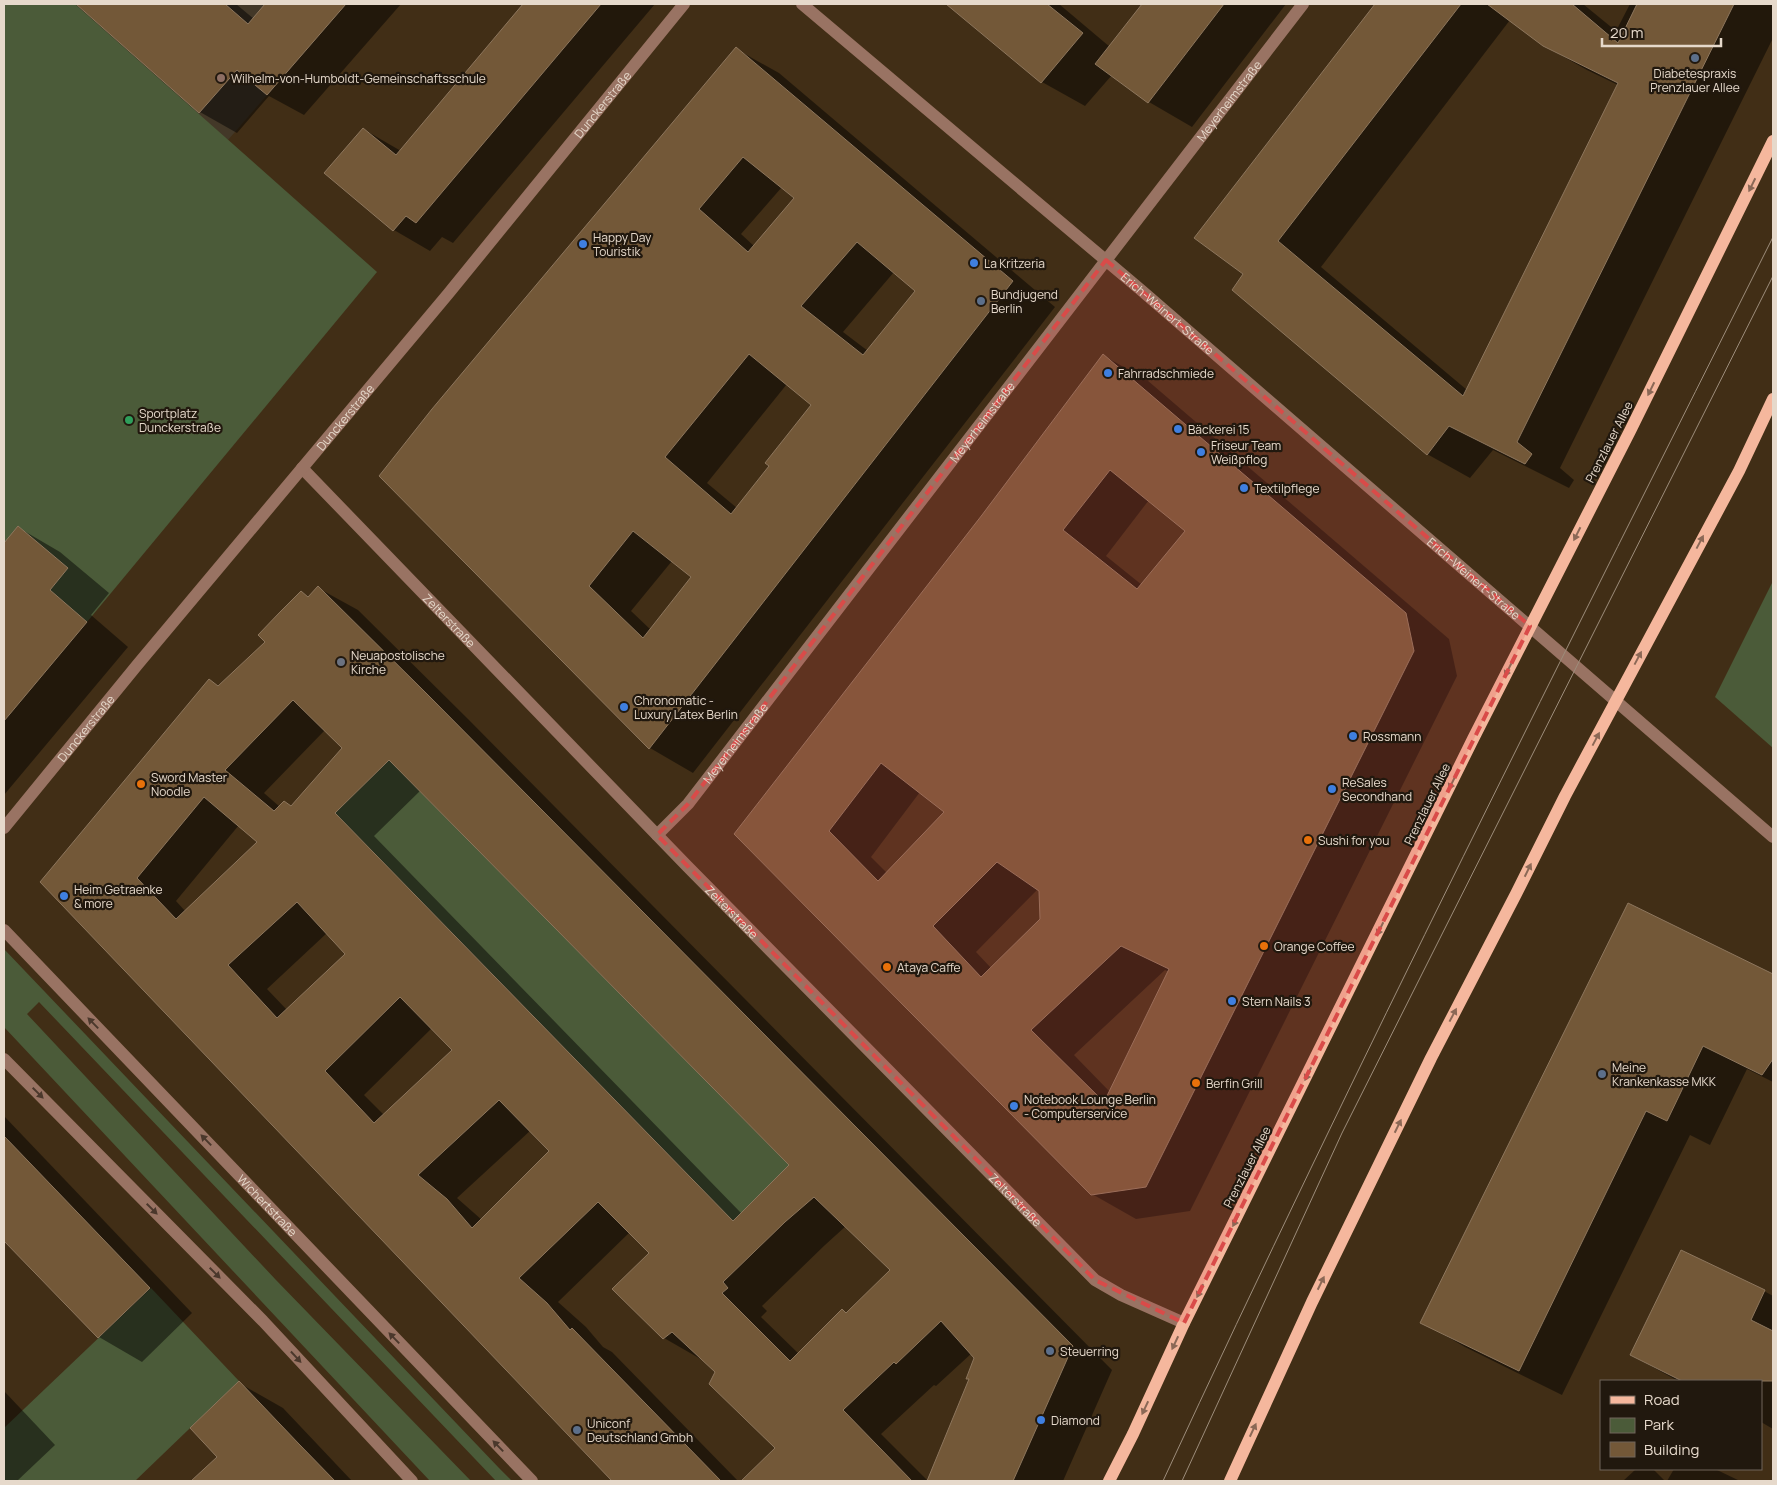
<svg xmlns="http://www.w3.org/2000/svg" width="1777" height="1485" viewBox="0 0 1777 1485" font-family="Manrope,sans-serif">
	<rect width="100%" height="100%" fill="#412e16"/>
	<!-- education -->
	<path fill="#433828" d="M75,4H346L228,140Z"/>
	<!-- green -->
	<g fill="#4b5b39">
		<path d="M4,4H75L377,272L87,622L4,551Z"/>
		<path d="M1773,581V748L1715,697Z"/>
		<path d="M389,760L789,1165L733,1221L335,813Z"/>
		<path d="M4,949L499,1468L512,1481H496L39,1002L27,1014L276,1280L471,1481H430L4,1027Z"/>
		<path d="M151,1288L239,1381L135,1481H4V1428Z"/>
	</g>
	<!-- shadow -->
	<g fill="#0007" fill-rule="evenodd">
		<path d="M77,4H236L254,19L266,4H401L304,115L269,96L237,133L200,112Z"/>
		<path d="M525,4H655L453,243L442,237L430,251L394,230L326,173L363,129L401,151Z"/>
		<path d="M947,4H1059L1110,47L1143,4H1286L1192,127L1149,102L1112,75L1085,106L1042,82Z"/>
		<path d="M1377,4H1583L1616,31L1630,4H1773V38L1560,468L1574,480L1569,488L1493,450L1470,478L1427,454L1244,274L1196,238ZM1510,20L1543,45L1587,70L1618,85L1467,390L1321,267Z"/>
		<path d="M736,49L779,73L1055,307L693,773L650,748L380,476ZM782,187L795,198L754,246L741,234ZM894,272L916,291L868,351L843,332ZM787,384L813,405L771,466L737,508L707,483ZM672,561L693,577L651,630L631,611Z"/>
		<path d="M1104,356L1147,380L1449,639L1457,676L1190,1211L1136,1219L1092,1194L735,834L983,516ZM1149,500L1187,531L1142,585L1106,556ZM920,792L946,812L887,873L871,857ZM1038,889L1041,890V920L992,969L976,952ZM1165,970L1169,972L1110,1092L1074,1055Z"/>
		<path d="M19,528L60,552L109,593L91,615L128,647L4,795V542L6,543Z"/>
		<path d="M318,588L358,610L468,719L1112,1370L1063,1481H929L970,1380L968,1378L976,1357L972,1353L936,1386L934,1385L881,1434L928,1481H743L776,1448L717,1372L704,1361L664,1338L614,1289L651,1253L630,1232L558,1302L586,1327L603,1347L612,1352L738,1481H614L41,882L209,680L220,687L266,642L301,592L309,597ZM325,730L344,748L292,807H280L264,793ZM421,790L791,1165L742,1214L374,836ZM239,825L259,842L186,912L176,901ZM327,933L347,954L287,1010L267,989ZM432,1028L453,1051L384,1115L364,1095ZM531,1130L551,1151L482,1220L457,1198ZM846,1226L892,1270L847,1313L842,1310L799,1354L761,1317L767,1311L762,1306L825,1245Z"/>
		<path d="M1629,904L1773,976V1082L1747,1069L1710,1145L1690,1135L1562,1395L1465,1347L1422,1322Z"/>
		<path d="M4,1116L192,1313L142,1362L99,1337L4,1237Z"/>
		<path d="M1764,1291L1773,1296V1429L1761,1422V1381H1678L1631,1355Z"/>
		<path d="M239,1383L283,1408L352,1481H193L218,1457Z"/>
		<path d="M4,1391L55,1445L17,1481H4Z"/>
		<path d="M1636,1469H1653L1665,1481H1623Z"/>
		<path d="M1674,1469H1715L1740,1481H1667Z"/>
	</g>
	<!-- building -->
	<g fill="#735838" stroke="#8d765d" fill-rule="evenodd">
		<path d="M76,4H225L248,24L265,4H346L267,95L237,70L199,113Z"/>
		<path d="M523,4H601L416,223L406,216L393,231L324,173L363,128L396,155Z"/>
		<path d="M946,4H1047L1083,33L1041,83Z"/>
		<path d="M1142,4H1224L1148,103L1095,64Z"/>
		<path d="M1375,4H1461L1278,241L1463,396L1618,83L1543,46L1487,4H1572L1618,43L1637,4H1734L1517,442L1532,454L1525,464L1449,426L1427,455L1232,290L1243,274L1194,238Z"/>
		<path d="M736,47L1013,281L649,749L379,476L432,409ZM743,157L794,198L748,252L699,209ZM857,242L915,291L863,355L801,306ZM749,354L811,405L765,463L769,466L731,514L665,457ZM633,531L691,577L643,638L589,586Z"/>
		<path d="M1103,354L1406,613L1414,651L1146,1187L1091,1195L734,834L982,515ZM1110,470L1185,531L1137,589L1063,530ZM881,763L944,812L878,881L829,831ZM997,862L1039,891L1040,919L981,977L933,926ZM1121,946L1169,969L1104,1102L1031,1030Z"/>
		<path d="M18,526L68,568L50,590L87,622L4,721V543Z"/>
		<path d="M318,586L428,695L1073,1346L1013,1481H927L969,1379H966L974,1358L941,1321L896,1364L894,1362L843,1410L912,1481H741L775,1448L709,1384L715,1372L672,1332L663,1339L612,1289L649,1253L598,1202L519,1278L547,1303L570,1330L572,1328L721,1481H612L40,882L209,679L218,686L265,642L258,635L280,612L301,591L308,597ZM293,700L342,748L291,806L284,801L274,811L225,770ZM389,760L789,1165L733,1221L335,813ZM204,797L257,842L176,919L137,878ZM297,902L345,954L277,1018L228,965ZM400,997L452,1050L374,1123L325,1071ZM499,1100L549,1151L472,1228L447,1199L418,1175ZM814,1197L890,1270L846,1313L842,1309L790,1361L722,1293L728,1288L723,1282L785,1222Z"/>
		<path d="M1628,903L1773,974V1059L1762,1075L1703,1046L1667,1121L1646,1111L1519,1371L1420,1323Z"/>
		<path d="M4,1136L150,1288L98,1338L4,1241Z"/>
		<path d="M1681,1250L1765,1290L1751,1320L1773,1331V1381H1682L1630,1355Z"/>
		<path d="M239,1381L299,1444L335,1481H191L217,1457L190,1428Z"/>
	</g>
	<g fill="none" stroke-linecap="round" stroke-linejoin="round">
		<!-- minor -->
		<g stroke="#997363" stroke-width="12">
			<path id="s1" d="M802,4L1141,290L1773,837"/>
			<path id="s2" d="M302,468L687,866L1095,1280L1121,1295L1184,1323"/>
			<path id="s3" d="M4,828L138,664L448,294L684,4"/>
			<path id="s4" d="M657,835L688,804L1303,4"/>
			<path id="s5" d="M4,930L532,1481"/>
			<path d="M4,1059L263,1321L412,1481"/>
		</g>
		<!-- major -->
		<g stroke="#f5b79d" stroke-width="12">
			<path d="M1109,1481L1133,1434L1184,1323L1473,739L1630,431L1773,141"/>
			<path d="M1230,1481L1312,1302L1431,1058L1516,894L1565,796L1739,471L1773,399"/>
		</g>
		<!-- tram -->
		<g stroke="#9d8d7b" stroke-width="1">
			<path d="M1163,1481C1357,1062 1566,650 1773,237"/>
			<path d="M1182,1481L1342,1133L1773,276"/>
		</g>
	</g>
	<!-- one-way arrows -->
	<defs><path id="oneway-solid" d="M-6-.8H1V-3.2L6.5 0L1 3.2V.8H-6Z" transform="scale(1.25)"/></defs>
	<g fill="#8b6856">
		<use href="#oneway-solid" transform="translate(1752 185) rotate(116)"/>
		<use href="#oneway-solid" transform="translate(1651 389) rotate(116)"/>
		<use href="#oneway-solid" transform="translate(1577 534) rotate(117)"/>
		<use href="#oneway-solid" transform="translate(1700 542) rotate(-62)"/>
		<use href="#oneway-solid" transform="translate(1638 658) rotate(-62)"/>
		<use href="#oneway-solid" transform="translate(1508 670) rotate(117)"/>
		<use href="#oneway-solid" transform="translate(1596 739) rotate(-62)"/>
		<use href="#oneway-solid" transform="translate(1452 783) rotate(116)"/>
		<use href="#oneway-solid" transform="translate(1528 870) rotate(-64)"/>
		<use href="#oneway-solid" transform="translate(1380 929) rotate(116)"/>
		<use href="#oneway-solid" transform="translate(1453 1015) rotate(-62)"/>
		<use href="#oneway-solid" transform="translate(1308 1074) rotate(116)"/>
		<use href="#oneway-solid" transform="translate(1398 1126) rotate(-64)"/>
		<use href="#oneway-solid" transform="translate(1236 1220) rotate(117)"/>
		<use href="#oneway-solid" transform="translate(1321 1283) rotate(-64)"/>
		<use href="#oneway-solid" transform="translate(1200 1291) rotate(116)"/>
		<use href="#oneway-solid" transform="translate(1175 1343) rotate(115)"/>
		<use href="#oneway-solid" transform="translate(1145 1408) rotate(115)"/>
		<use href="#oneway-solid" transform="translate(1253 1430) rotate(-65)"/>
	</g>
	<g fill="#4b382c">
		<use href="#oneway-solid" transform="translate(93 1023) rotate(-134)"/>
		<use href="#oneway-solid" transform="translate(38 1093) rotate(45)"/>
		<use href="#oneway-solid" transform="translate(206 1140) rotate(-134)"/>
		<use href="#oneway-solid" transform="translate(152 1209) rotate(45)"/>
		<use href="#oneway-solid" transform="translate(215 1273) rotate(45)"/>
		<use href="#oneway-solid" transform="translate(394 1338) rotate(-134)"/>
		<use href="#oneway-solid" transform="translate(296 1357) rotate(47)"/>
		<use href="#oneway-solid" transform="translate(498 1446) rotate(-134)"/>
	</g>
	<!-- marked area -->
	<path fill="#d94b49" fill-opacity="0.2" stroke="#d94b49" stroke-width="4" stroke-dasharray="10 6" stroke-linejoin="round" d="M1106,260L1530,626L1184,1323L1095,1280L657,835L688,804Z"/>
	<!-- markers -->
	<g fill="#5c6f8a" stroke="#21180e" stroke-width="2">
		<circle cx="1695" cy="58" r="5"/>
		<circle cx="981" cy="301" r="5"/>
		<circle cx="1602" cy="1074" r="5"/>
		<circle cx="1050" cy="1351" r="5"/>
		<circle cx="577" cy="1430" r="5"/>
	</g>
	<circle fill="#8d6e63" stroke="#21180e" stroke-width="2" cx="221" cy="78" r="5"/>
	<g fill="#3f7fe0" stroke="#21180e" stroke-width="2">
		<circle cx="583" cy="244" r="5"/>
		<circle cx="974" cy="263" r="5"/>
		<circle cx="1108" cy="373" r="5"/>
		<circle cx="1178" cy="429" r="5"/>
		<circle cx="1201" cy="452" r="5"/>
		<circle cx="1244" cy="488" r="5"/>
		<circle cx="624" cy="707" r="5"/>
		<circle cx="1353" cy="736" r="5"/>
		<circle cx="1332" cy="789" r="5"/>
		<circle cx="64" cy="896" r="5"/>
		<circle cx="1232" cy="1001" r="5"/>
		<circle cx="1014" cy="1106" r="5"/>
		<circle cx="1041" cy="1420" r="5"/>
	</g>
	<circle fill="#2e9e5b" stroke="#21180e" stroke-width="2" cx="129" cy="420" r="5"/>
	<circle fill="#6b7280" stroke="#21180e" stroke-width="2" cx="341" cy="662" r="5"/>
	<g fill="#e8710a" stroke="#21180e" stroke-width="2">
		<circle cx="141" cy="784" r="5"/>
		<circle cx="1308" cy="840" r="5"/>
		<circle cx="1264" cy="946" r="5"/>
		<circle cx="887" cy="967" r="5"/>
		<circle cx="1196" cy="1083" r="5"/>
	</g>
	<g text-anchor="middle" dominant-baseline="central" stroke-width="4.5" stroke-linejoin="round" paint-order="stroke">
		<!-- poi labels -->
		<g font-size="12" fill="#e6d9cb" stroke="#21180e" text-anchor="start">
			<text x="1695" y="73" text-anchor="middle">Diabetespraxis<tspan x="1695" dy="14">Prenzlauer Allee</tspan></text>
			<text x="231" y="78">Wilhelm-von-Humboldt-Gemeinschaftsschule</text>
			<text x="593" y="237">Happy Day<tspan x="593" dy="14">Touristik</tspan></text>
			<text x="984" y="263">La Kritzeria</text>
			<text x="991" y="294">Bundjugend<tspan x="991" dy="14">Berlin</tspan></text>
			<text x="1118" y="373">Fahrradschmiede</text>
			<text x="139" y="413">Sportplatz<tspan x="139" dy="14">Dunckerstraße</tspan></text>
			<text x="1188" y="429">Bäckerei 15</text>
			<text x="1211" y="445">Friseur Team<tspan x="1211" dy="14">Weißpflog</tspan></text>
			<text x="1254" y="488">Textilpflege</text>
			<text x="351" y="655">Neuapostolische<tspan x="351" dy="14">Kirche</tspan></text>
			<text x="634" y="700">Chronomatic -<tspan x="634" dy="14">Luxury Latex Berlin</tspan></text>
			<text x="1363" y="736">Rossmann</text>
			<text x="151" y="777">Sword Master<tspan x="151" dy="14">Noodle</tspan></text>
			<text x="1342" y="782">ReSales<tspan x="1342" dy="14">Secondhand</tspan></text>
			<text x="1318" y="840">Sushi for you</text>
			<text x="74" y="889">Heim Getraenke<tspan x="74" dy="14">&amp; more</tspan></text>
			<text x="1274" y="946">Orange Coffee</text>
			<text x="897" y="967">Ataya Caffe</text>
			<text x="1242" y="1001">Stern Nails 3</text>
			<text x="1612" y="1067">Meine<tspan x="1612" dy="14">Krankenkasse MKK</tspan></text>
			<text x="1206" y="1083">Berfin Grill</text>
			<text x="1024" y="1099">Notebook Lounge Berlin<tspan x="1024" dy="14">- Computerservice</tspan></text>
			<text x="1060" y="1351">Steuerring</text>
			<text x="1051" y="1420">Diamond</text>
			<text x="587" y="1423">Uniconf<tspan x="587" dy="14">Deutschland Gmbh</tspan></text>
		</g>
		<!-- street labels -->
		<g font-size="12" fill="#e6d9cb" stroke="#21180e">
			<text stroke="none"><textPath href="#s4" startOffset="931">Meyerheimstraße</textPath></text>
			<text stroke="none"><textPath href="#s3" startOffset="939">Dunckerstraße</textPath></text>
			<text stroke="none"><textPath href="#s1" startOffset="479">Erich-Weinert-Straße</textPath></text>
			<text stroke="none"><textPath href="#s3" startOffset="534">Dunckerstraße</textPath></text>
			<text stroke="none"><textPath href="#s4" startOffset="526">Meyerheimstraße</textPath></text>
			<text transform="translate(1609 442) rotate(-63)">Prenzlauer Allee</text>
			<text stroke="none"><textPath href="#s1" startOffset="884">Erich-Weinert-Straße</textPath></text>
			<text stroke="none"><textPath href="#s2" startOffset="212">Zelterstraße</textPath></text>
			<text stroke="none"><textPath href="#s3" startOffset="129">Dunckerstraße</textPath></text>
			<text stroke="none"><textPath href="#s4" startOffset="121">Meyerheimstraße</textPath></text>
			<text transform="translate(1427 804) rotate(-64)">Prenzlauer Allee</text>
			<text stroke="none"><textPath href="#s2" startOffset="618">Zelterstraße</textPath></text>
			<text transform="translate(1247 1167) rotate(-63)">Prenzlauer Allee</text>
			<text stroke="none"><textPath href="#s2" startOffset="1022">Zelterstraße</textPath></text>
			<text stroke="none"><textPath href="#s5" startOffset="381">Wichertstraße</textPath></text>
		</g>
	</g>
	<!-- border -->
	<rect width="1777" height="1485" fill="none" stroke="#e6d9cb" stroke-width="10"/>
	<!-- legend -->
	<rect x="1600" y="1380" width="162" height="90" fill="#21180e" stroke="#70655a"/>
	<rect x="1610" y="1396" width="25" height="8" fill="#f5b79d" stroke="#70655a"/>
	<text x="1644" y="1405" font-size="15" fill="#e6d9cb">Road</text>
	<rect x="1610" y="1418" width="25" height="15" fill="#4b5b39" stroke="#70655a"/>
	<text x="1644" y="1430" font-size="15" fill="#e6d9cb">Park</text>
	<rect x="1610" y="1442" width="25" height="15" fill="#735838" stroke="#70655a"/>
	<text x="1644" y="1455" font-size="15" fill="#e6d9cb">Building</text>
	<!-- scale -->
	<path d="M1602 38v8h119v-8" fill="none" stroke="#e6d9cb" stroke-width="2.5"/>
	<text x="1610" y="38" font-size="15" fill="#e6d9cb" stroke="#21180e" stroke-width="4" paint-order="stroke">20 m</text>
</svg>
